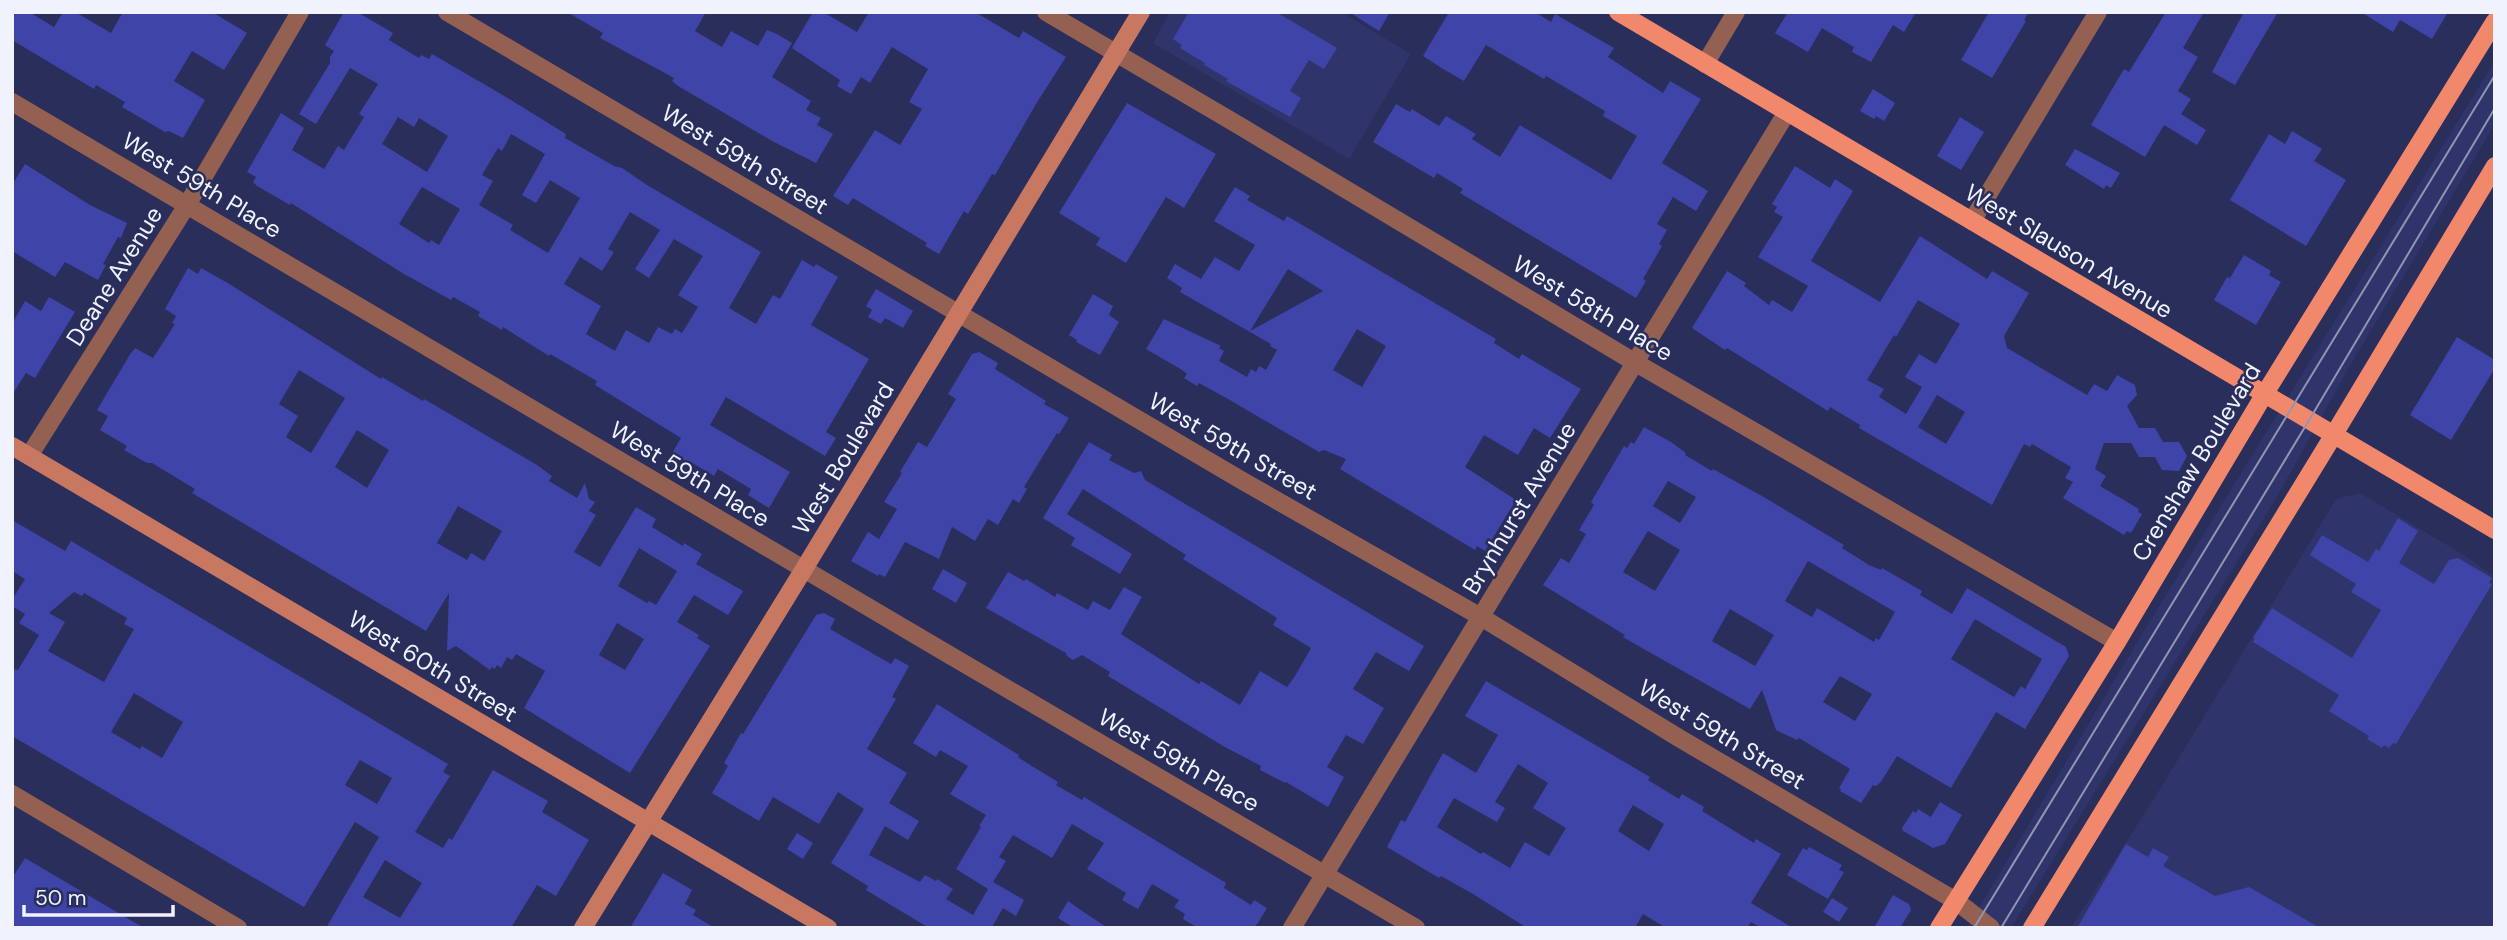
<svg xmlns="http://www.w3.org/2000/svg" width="2507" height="940" viewBox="0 0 2507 940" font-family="'DM Sans',sans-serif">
	<rect width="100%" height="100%" fill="#292e5b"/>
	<!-- built -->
	<g fill="#2f356a">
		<path d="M1170,12H1341L1411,54L1349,159L1153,43Z"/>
		<path d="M2495,61V124L2352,362L2277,497L2011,928H1967L2142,634Z"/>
		<path d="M2360,493L2464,555L2495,577V928H2071L2157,794L2336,499Z"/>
	</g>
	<!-- building -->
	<g fill="#3f44a9" fill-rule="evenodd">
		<path d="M12,12H29L54,27L63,12H75L111,33L123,12H212L247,33L224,70L192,51L174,81L205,100L183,138L169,131L165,132L122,107L125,102L96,85L94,89L12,40Z"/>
		<path d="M344,12H357L393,33L389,40L419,58L421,55L429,59L432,54L501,94L566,134L565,138L614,166L622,168L647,185L761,252L729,308L756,324L773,295L780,299L802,260L814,267L816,264L838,277L811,325L869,359L826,432L836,438L825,456L726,397L710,425L790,472L769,508L748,495L751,489L718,469L714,476L689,461L687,464L671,455L681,438L595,385L597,381L550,354L549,356L503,327L502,330L478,316L480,312L453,297L451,300L404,274L291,203L290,205L257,186L253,182L256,177L247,172L281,113L304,128L292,150L324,169L338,146L344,150L364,117L359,114L378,84L350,68L316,124L299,114L330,63V57L334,51L325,45ZM398,117L414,127L419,118L448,136L427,172L382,144ZM511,134L545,154L522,195L536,203L550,180L580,198L548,253L510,230L513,225L479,205L493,181L482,175L498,148L502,151ZM422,187L460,209L439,245L431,240L429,243L399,224ZM630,212L660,230L635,269L649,278L674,239L703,256L678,295L698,307L682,333L675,329L672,334L658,327L649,343L626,330L615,351L586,334L601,306L564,284L580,257L602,271L614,252L608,249Z"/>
		<path d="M567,12H706L695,31L722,47L731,31L758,46L767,30L777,34L792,43L772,77L811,101L806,110L821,118L817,125L833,134L816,163L774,142L678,86L672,81L674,78L600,38L603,33Z"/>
		<path d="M813,12H823L857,32L869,12H975L1019,38L1023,31L1066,57L1036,104L995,175L992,174L968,214L964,211L939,254L925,246L927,243L853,198L848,205L833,196L875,130L900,145L922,109L909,102L928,69L892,47L870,83L861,77L851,94L837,86L840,80L792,48Z"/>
		<path d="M1189,12H1276L1337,48L1324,69L1309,60L1290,91L1301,98L1290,117L1226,81L1228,79L1204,65L1205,63L1180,48L1182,45L1173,39Z"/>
		<path d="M1349,12H1390L1379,31Z"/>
		<path d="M1449,12H1535L1551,22L1555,14L1614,48L1608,57L1663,93L1670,81L1701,99L1662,163L1708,191L1696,211L1673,197L1657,224L1667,230L1659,244L1662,246L1643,279L1646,281L1636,298L1460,193L1463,189L1437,173L1434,178L1373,142L1396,104L1410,112L1412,109L1439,126L1446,116L1476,134L1472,139L1500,157L1520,125L1611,180L1637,136L1603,116L1605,111L1546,76L1544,79L1486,45L1464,81L1443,69L1423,56Z"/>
		<path d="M1788,12H1916L1904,32L1893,25L1871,62L1852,52L1854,47L1822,28L1808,52L1775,33Z"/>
		<path d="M1989,12H2029L2024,20L2026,21L1992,78L1961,60Z"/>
		<path d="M2166,12H2204L2183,48L2198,57L2178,91L2191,99L2181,114L2206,130L2197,145L2164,125L2145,157L2091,125L2124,69L2129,72Z"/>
		<path d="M2244,12H2278L2235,85L2212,72Z"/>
		<path d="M2361,12H2448L2432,39L2400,20L2393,32Z"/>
		<path d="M1873,89L1895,103L1884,121L1876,116L1874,119L1860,111Z"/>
		<path d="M1127,103L1216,154L1184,208L1166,197L1126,263L1096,245L1100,238L1059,213Z"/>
		<path d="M1960,117L1984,132L1961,170L1937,156Z"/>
		<path d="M2292,131L2322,149L2314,161L2346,180L2306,246L2230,200L2269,134L2285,144Z"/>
		<path d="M2075,149L2120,173L2111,188L2106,185L2104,189L2065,165Z"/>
		<path d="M25,164L90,205L127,223L121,238L118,237L103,264L106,265L98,280L65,262L55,277L12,251V185Z"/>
		<path d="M1795,166L1830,188L1835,179L1853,191L1811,261L1880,302L1920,236L1987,279L1992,271L2029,293L2004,336L2007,348L2087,395L2094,384L2107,391L2117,375L2135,385L2137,395L2127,406L2139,428H2155L2163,442H2179L2187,456L2179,471L2162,470L2155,457H2139L2131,443H2104L2095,469L2106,476L2100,486L2139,509L2138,512L2142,514L2131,533L2127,531L2124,535L2063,498L2073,482L2065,478L2071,467L2032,444L2030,447L2024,444L1992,505L1859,428L1860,425L1830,407L1828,411L1727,348L1725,350L1692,328L1727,271L1746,283L1744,286L1769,305L1772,300L1792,312L1808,286L1758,257L1783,217L1774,212L1777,207L1772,204ZM1918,300L1960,324L1936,364L1919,354L1905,377L1922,387L1906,414L1879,397L1884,389L1867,380L1894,335L1896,337ZM1937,395L1965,412L1946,444L1918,427Z"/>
		<path d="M1235,187L1250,196L1247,200L1275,216L1284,221L1287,216L1496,339L1494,343L1519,359L1522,354L1581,389L1550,438L1534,428L1518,455L1484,435L1465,467L1516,500L1485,551L1477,546L1475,550L1340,469L1346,459L1324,450L1319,452L1228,399L1199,383L1197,386L1184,378L1187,374L1182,370L1146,349L1164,319L1221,346L1219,348L1224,351L1219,361L1247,377L1251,369L1256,372L1259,366L1266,370L1277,350L1270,346L1271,344L1180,292L1182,288L1167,278L1175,264L1201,279L1215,257L1239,271L1255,245L1214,221ZM1288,269L1323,291L1250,331ZM1357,329L1386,346L1362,387L1333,370Z"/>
		<path d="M2244,255L2271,271L2269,275L2281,282L2256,325L2214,300L2227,277L2230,278Z"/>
		<path d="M188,268L198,274L201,268L226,282L381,379L382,377L423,401L424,399L537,465L552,476L549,481L577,498L585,483L589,499L595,502L589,511L596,515L574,552L600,567L636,507L656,519L652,527L683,546L684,543L702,554L696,564L743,591L728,615L694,595L677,622L699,635L697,638L710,646L630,773L524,708L545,671L516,654L512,660L507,657L501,668L497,665L495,669L492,667L490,670L456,646L447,651L449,593L426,631L192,493L195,489L152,463H147L124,450L127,446L100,430L108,416L97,410L129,356L135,348L153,358L175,324L172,323L176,316L165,309ZM299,370L345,398L311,453L286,437L298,416L279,404ZM357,430L389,450L367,488L335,467ZM458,506L502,531L484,561L471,553L467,560L437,543ZM639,548L677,571L656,605L649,601L647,603L618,586ZM617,623L644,639L625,670L599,655Z"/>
		<path d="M876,289L913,311L903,328L885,318L881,324L868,317L872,310L866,306Z"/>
		<path d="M1093,294L1113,306L1109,315L1119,322L1100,355L1076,342L1077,340L1069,335Z"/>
		<path d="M49,297L75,312L35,378L26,373L12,395V324L25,301L41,311Z"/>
		<path d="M2457,337L2495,360V368L2451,440L2410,415Z"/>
		<path d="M979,352L998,363L995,369L1046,401L1044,404L1069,418L1059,434L1057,433L1024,487L1027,489L1019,503L1013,499L998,525L988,519L975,541L952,527L939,559L905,542L885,577L879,574L878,576L851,561L868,532L879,539L897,509L884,502L902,473L900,472L918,442L927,447L956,399L948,394L972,354Z"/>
		<path d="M1644,427L1671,442L1686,453L1685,455L1712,471L1713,469L1762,496L1844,545L1842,548L1869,565L1881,570L1882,568L1922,591L1920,595L1952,614L1967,588L2066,647L2069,656L2025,729L1996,712L1951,788L1897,756L1881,782L1876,786L1873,785L1861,803L1840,791L1841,789L1839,788L1850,769L1799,738L1797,740L1776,730L1762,690L1750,709L1642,648L1623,637L1625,635L1543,585L1561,558L1569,563L1586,534L1579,530L1594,505L1591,502L1624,446L1627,448L1631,442L1634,444ZM1668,481L1696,497L1680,523L1653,506ZM1648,531L1680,550L1655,591L1623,572ZM1808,561L1895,612L1879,640L1876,638L1874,642L1817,608L1812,617L1785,601ZM1730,609L1774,635L1755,666L1712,641ZM1975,619L2042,659L2025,689L2021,686L2014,697L1951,659ZM1840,676L1872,694L1855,721L1823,702Z"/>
		<path d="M1089,442L1112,455L1109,460L1134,473L1141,471L1145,480L1424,646L1409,671L1376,652L1353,689L1384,708L1363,744L1346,735L1327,767L1344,777L1328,807L1286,782L1285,783L1260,770L1261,766L1223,746L1108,676L1110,672L1082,655L1073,660L1067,656L1066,653L986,608L1008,572L1024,581L1026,579L1055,597L1057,593L1088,610L1093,601L1110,610L1124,587L1142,597L1121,634L1199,684L1201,681L1240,705L1260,671L1287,687L1295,676L1311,648L1273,625L1277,618L1183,559L1186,555L1083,489L1067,514L1132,554L1120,574L1071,545L1075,538L1043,518Z"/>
		<path d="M2398,518L2418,531L2399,563L2434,584L2449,560L2458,558L2492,578L2489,583L2492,584L2422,701L2396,744L2393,743L2389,748L2384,745L2382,748L2367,739L2369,736L2332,713L2329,711L2339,695L2253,642L2255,638H2253L2272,608L2352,658L2381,610L2351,592L2356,584L2310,555L2322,535L2368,562L2376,549L2379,551Z"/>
		<path d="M12,520L65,551L71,541L448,764L443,772L450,776L415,832L443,848L449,838L452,840L493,770L548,801L542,812L589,840L556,896L537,885L511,928H326L379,837L355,822L304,907L12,736V669L18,670L39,635L19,623L25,614L12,606V600L25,579L12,571ZM74,592L82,596L84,593L127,618L124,624L134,629L104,682L48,651L65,622L49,613ZM134,693L183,722L162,758L142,746L140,749L111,732ZM360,760L392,778L377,804L345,785ZM385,860L422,883L400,918L363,897Z"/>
		<path d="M943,569L967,583L956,603L932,589Z"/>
		<path d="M824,613L835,619L830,629L891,664L895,658L909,666L892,697L896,699L867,749L907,773L889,803L919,821L908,840L885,826L869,855L920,882L925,875L936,881L937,879L953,889L946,899L973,915L988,889L956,869L981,827L979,826L986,815L950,794L968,766L940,750L936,757L913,743L937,704L1019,755L1018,757L1027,763L1058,782L1056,785L1082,800L1084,797L1226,883L1224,888L1251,905L1254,900L1267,908L1258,923L1253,928H1198L1183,919L1185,914L1174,907L1179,900L1152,884L1138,909L1122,900L1126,893L1087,869L1104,843L1072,824L1052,858L1013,835L999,857L1006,861L993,882L1024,900L1016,916L1003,908L992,927L994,928H929L866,890L868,886L831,863L864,809L838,792L819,824L773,797L759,821L712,793L728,766L724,763L741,733L743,734L816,615Z"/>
		<path d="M1486,681L1650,777L1648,780L1679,799L1682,794L1704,807L1702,811L1754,843L1756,839L1781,854L1751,903L1793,928H1761L1751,922L1747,928H1666L1643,914L1635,928H1527L1473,894L1441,876L1439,878L1387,847L1401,820L1405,822L1443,753L1476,773L1498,735L1465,716ZM1518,764L1548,783L1533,808L1566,828L1549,856L1525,842L1510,868L1483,852L1481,854L1437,827L1454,798L1497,822L1505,808L1495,802ZM1633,805L1664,824L1649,851L1618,831Z"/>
		<path d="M1940,802L1962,815L1945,844L1933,848L1903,831L1902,828L1913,811L1916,813L1918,809L1931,817Z"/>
		<path d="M797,833L813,843L803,859L787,849Z"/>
		<path d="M2126,844L2148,857L2153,848L2169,857L2163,866L2215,896L2249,887L2320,928H2077Z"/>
		<path d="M1809,847L1842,865L1839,870L1844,872L1828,899L1787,875L1803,848L1807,850Z"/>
		<path d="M25,858L98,901L144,928H12V878Z"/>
		<path d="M663,873L692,890L685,904L696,910L693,915L715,928H630Z"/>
		<path d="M1893,895L1909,904L1911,910L1900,928H1874Z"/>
		<path d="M1832,898L1848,908L1839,922L1823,912Z"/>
		<path d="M1068,901L1085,913L1108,928H1074L1058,918Z"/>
	</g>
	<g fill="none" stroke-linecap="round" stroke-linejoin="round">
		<!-- street -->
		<g stroke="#936052" stroke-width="18">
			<path d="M447,12L1241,480L1481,617L1679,738L1956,901L1991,928"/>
			<path d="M1046,12L1240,126L1636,363L2117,642"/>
			<path d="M1705,64L1736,12"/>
			<path d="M12,102L941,650L1416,928"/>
			<path d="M1972,221L2098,12"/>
			<path d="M29,456L187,205L300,12"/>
			<path d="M12,794L238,928"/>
			<path d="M1292,928L1787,112"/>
		</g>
		<!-- secondary -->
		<g stroke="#c87761" stroke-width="18">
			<path d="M12,446L828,928"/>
			<path d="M583,928L804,569L1141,12"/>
		</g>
		<!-- primary -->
		<g stroke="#f1886c" stroke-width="18">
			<path d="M1618,12L2495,530"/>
			<path d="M1939,928L2117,642L2264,395L2495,21"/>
			<path d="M2032,928L2333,436L2495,166"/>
		</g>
		<!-- tram -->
		<g stroke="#9295b1" stroke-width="2">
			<path d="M1974,928L2495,75"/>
			<path d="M2001,928L2308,422L2495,108"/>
		</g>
	</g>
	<g text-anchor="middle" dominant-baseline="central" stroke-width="5" stroke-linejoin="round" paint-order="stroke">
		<!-- street labels -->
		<g font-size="24" fill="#f0f2fe" stroke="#292e5b">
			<text transform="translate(745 159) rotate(31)">West 59th Street</text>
			<text transform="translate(202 185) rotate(31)">West 59th Place</text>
			<text transform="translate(2069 251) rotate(31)">West Slauson Avenue</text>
			<text transform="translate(114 276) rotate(-58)">Deane Avenue</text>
			<text transform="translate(1593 308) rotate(31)">West 58th Place</text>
			<text transform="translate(1233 446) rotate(30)">West 59th Street</text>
			<text transform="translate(843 458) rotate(-59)">West Boulevard</text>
			<text transform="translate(2196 462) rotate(-59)">Crenshaw Boulevard</text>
			<text transform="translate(690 474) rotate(31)">West 59th Place</text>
			<text transform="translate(1519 508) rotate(-59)">Brynhurst Avenue</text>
			<text transform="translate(433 666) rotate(31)">West 60th Street</text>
			<text transform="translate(1722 734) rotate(31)">West 59th Street</text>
			<text transform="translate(1179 760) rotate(30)">West 59th Place</text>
		</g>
	</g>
	<!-- border -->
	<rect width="2507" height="940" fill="none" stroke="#f0f2fe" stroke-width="28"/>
	<!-- scale -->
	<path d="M24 905v10h149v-10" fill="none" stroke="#f0f2fe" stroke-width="3.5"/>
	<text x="35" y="905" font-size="21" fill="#f0f2fe" stroke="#292e5b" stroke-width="5" paint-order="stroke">50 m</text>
</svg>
